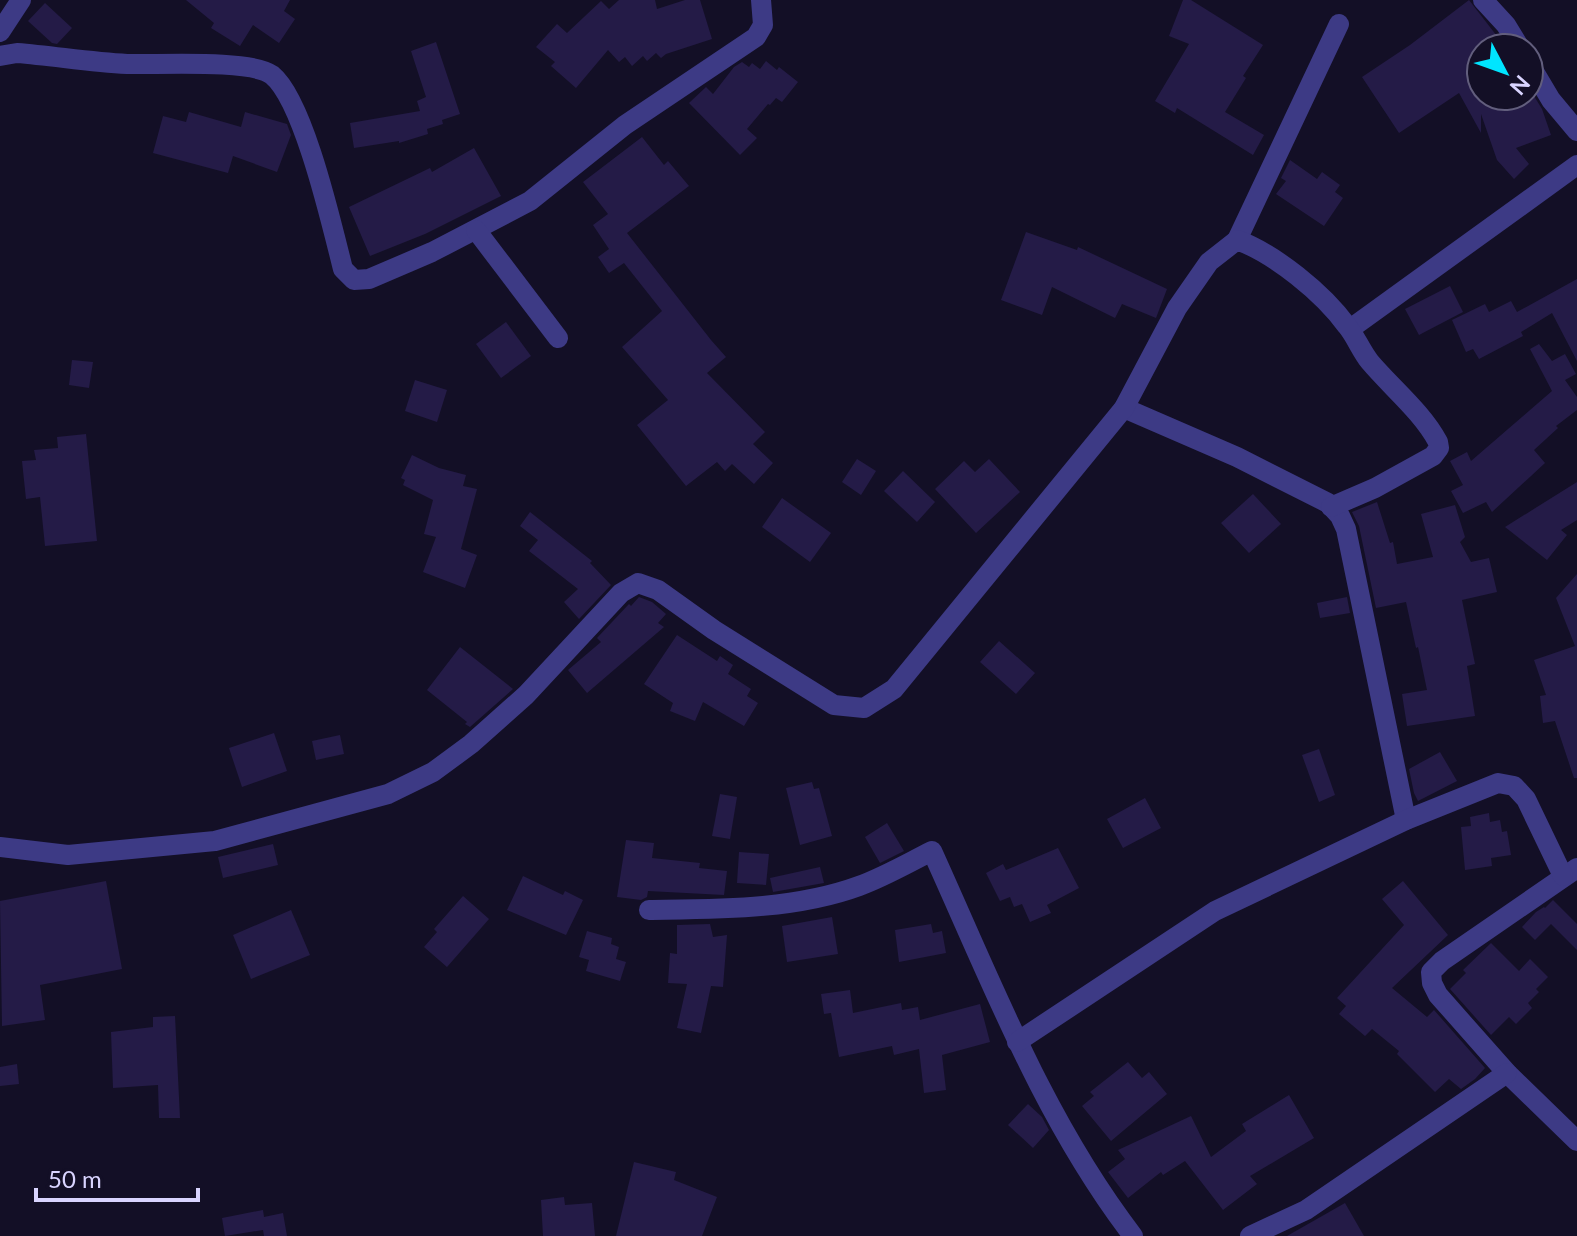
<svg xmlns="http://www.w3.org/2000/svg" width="1577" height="1236" viewBox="0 0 1577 1236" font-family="Lato,sans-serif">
	<rect width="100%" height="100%" fill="#130f26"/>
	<!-- building -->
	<g fill="#241b47">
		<path d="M186,0H290L284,11L295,19L279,43L253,25L240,46L211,28L214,23Z"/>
		<path d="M619,0H655L657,9L685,0H700L712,39L666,54L661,58L656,53L647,61L643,56L632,66L625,57L619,62L608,50L576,88L551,66L555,62L536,47L557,24L567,33L601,1L609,9Z"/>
		<path d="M1183,0H1191L1263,45L1243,76L1246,78L1225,112L1264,135L1253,155L1177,108L1175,113L1155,101L1189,44L1169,36Z"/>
		<path d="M1469,0L1500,40L1489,48H1481V96H1534L1542,109L1551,135L1516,148L1529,164L1514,179L1497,160L1481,114V133L1459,93L1399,133L1362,77L1410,45Z"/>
		<path d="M45,3L72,28L57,44L52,43L28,21Z"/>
		<path d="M436,42L460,114L442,120L443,124L427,129L428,134L399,143V141L354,148L350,123L420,111L417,101L426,97L411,51Z"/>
		<path d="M766,61L777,70L779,67L798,82L782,102L776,98L770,105L768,104L747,129L757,138L740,155L689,103L706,87L713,94L734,67L742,62L749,67L752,63L760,69Z"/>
		<path d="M189,112L241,127L245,112L287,124L291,135L277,172L233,156L228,173L153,153L163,116L186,122Z"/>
		<path d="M642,137L664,165L668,161L689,186L627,233L711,340L726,357L707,373L765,432L753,444L773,463L754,484L732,464L725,471L717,462L686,486L637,425L668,400L622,347L662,311L624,263L609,273L598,257L609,249L593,225L608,214L583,182Z"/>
		<path d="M474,148L501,196L425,234L370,256L349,207L430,168L432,172Z"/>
		<path d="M1290,160L1317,179L1322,172L1340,185L1335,192L1343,198L1324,226L1276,194L1286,181L1281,178Z"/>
		<path d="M1026,232L1077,250L1078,247L1167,289L1156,318L1122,304L1115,318L1052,287L1042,315L1001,300Z"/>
		<path d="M1577,279V361L1552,313L1521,332L1523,336L1479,359L1473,349L1466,352L1452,320L1485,304L1489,312L1511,301L1517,312Z"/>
		<path d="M1450,286L1463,312L1419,335L1405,309Z"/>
		<path d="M506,322L531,356L501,378L476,344Z"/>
		<path d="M1539,344L1552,361L1565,354L1576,374L1565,380L1577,397V410L1556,426L1558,428L1534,450L1545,463L1492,512L1486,502L1463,513L1451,491L1463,485L1450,461L1467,452L1471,461L1552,391L1530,349Z"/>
		<path d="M72,360L93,362L89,388L69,385Z"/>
		<path d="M415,380L447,390L437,422L405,411Z"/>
		<path d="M86,434L97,541L45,546L40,497L26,499L22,461L36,460L34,450L58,448L57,437Z"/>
		<path d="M412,455L439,468L466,475L463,486L477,489L461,549L477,555L465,588L423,572L436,537L424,534L433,500L403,485L405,480L401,478Z"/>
		<path d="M857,459L876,471L861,495L842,482Z"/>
		<path d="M989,459L1020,492L976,533L935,489L964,461L975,472Z"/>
		<path d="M903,471L935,502L917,522L884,491Z"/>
		<path d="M1577,482V520L1561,530L1567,535L1547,560L1505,527Z"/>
		<path d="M1253,494L1281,524L1249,553L1221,523Z"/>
		<path d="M782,498L831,533L810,562L762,527Z"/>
		<path d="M1377,502L1390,543L1393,542L1397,564L1433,557L1421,514L1455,505L1465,537L1460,542L1471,562L1489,558L1497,592L1462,600L1475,664L1467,666L1475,716L1407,726L1402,694L1427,690L1418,647L1416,648L1406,602L1376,608L1359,526L1352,512Z"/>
		<path d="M530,512L592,561L590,563L611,585L579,619L564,602L578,589L529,551L538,540L520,526Z"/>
		<path d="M1577,574V778H1574L1555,721L1543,723L1540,696L1546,695L1534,660L1575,646L1556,598Z"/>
		<path d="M639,597L652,602L666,614L658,623L664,627L587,693L568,670L601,642L597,638L629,604L631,606Z"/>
		<path d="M1347,597L1350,613L1320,618L1317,603Z"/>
		<path d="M677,635L717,661L720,656L733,665L728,674L751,689L747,696L758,703L744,726L703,702L695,721L670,711L673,703L644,684Z"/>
		<path d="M999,641L1035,673L1016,694L980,662Z"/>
		<path d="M460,647L513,689L470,727L465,724L467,722L427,690Z"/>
		<path d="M274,733L287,771L242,787L229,748Z"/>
		<path d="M340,735L344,754L316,760L312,741Z"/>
		<path d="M1319,749L1335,795L1319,802L1302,755Z"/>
		<path d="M1440,752L1457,781L1418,801L1414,793L1409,769Z"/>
		<path d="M812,782L814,789L819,788L832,836L800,845L786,788Z"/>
		<path d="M720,794L737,797L730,839L712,836Z"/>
		<path d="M1145,798L1161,828L1123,848L1107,819Z"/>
		<path d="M1489,813L1490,822L1500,820L1502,832L1507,831L1511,855L1491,858L1492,866L1465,870L1461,827L1471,826L1470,817Z"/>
		<path d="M887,823L904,851L880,863L865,837Z"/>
		<path d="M626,840L654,843L652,858L700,863L699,868L727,871L724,895L648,891L647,897L641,900L617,897Z"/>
		<path d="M273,844L278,865L223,878L218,857Z"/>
		<path d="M1058,848L1079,888L1047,905L1051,913L1030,922L1022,904L1014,907L1010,897L1000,901L986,873L1003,864L1006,870Z"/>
		<path d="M739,852L769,854L766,885L737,883Z"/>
		<path d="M820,867L824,883L773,892L770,878Z"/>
		<path d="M523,876L563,895L565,891L583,900L566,935L507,910Z"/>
		<path d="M106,881L122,969L40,985L45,1020L2,1026L0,901Z"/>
		<path d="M1403,881L1448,935L1392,988L1427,1017L1434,1010L1485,1068L1475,1079L1461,1089L1449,1079L1435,1092L1397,1054L1399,1051L1372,1029L1365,1036L1339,1014L1346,1006L1337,998L1404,925L1382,899Z"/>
		<path d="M463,896L489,919L447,967L424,947L437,932L434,929Z"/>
		<path d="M1553,900L1577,924V950L1551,924L1535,940L1522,927L1536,912L1544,907L1545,908Z"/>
		<path d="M291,910L310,955L251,979L233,935Z"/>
		<path d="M832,917L838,954L787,962L782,926Z"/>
		<path d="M710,924L713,937L727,935L723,987L711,986L701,1033L677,1028L687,984L668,983L670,953L677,954V925Z"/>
		<path d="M931,924L933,933L942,931L946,953L899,962L895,930Z"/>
		<path d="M587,931L612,938L611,944L619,947L616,959L626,962L620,981L586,971L589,960L579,957Z"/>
		<path d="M1491,943L1519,971L1530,959L1548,977L1536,989L1539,992L1528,1003L1532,1008L1516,1024L1509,1017L1491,1035L1450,989L1466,973L1463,970Z"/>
		<path d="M850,990L853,1013L901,1003L902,1010L918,1007L920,1020L980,1004L990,1042L942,1055L946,1090L924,1093L919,1049L894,1055L892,1046L839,1057L831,1013L824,1014L821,994Z"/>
		<path d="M175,1016L180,1118H159L158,1085L113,1088L111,1032L153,1027V1017Z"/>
		<path d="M1128,1062L1142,1078L1149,1072L1167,1094L1111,1141L1082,1106L1094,1096L1090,1092Z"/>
		<path d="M17,1064L19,1084L0,1086V1067Z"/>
		<path d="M1289,1095L1314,1138L1250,1176L1257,1184L1223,1210L1185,1161L1163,1175L1161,1172L1128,1198L1108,1172L1125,1159L1118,1150L1191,1116L1211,1157L1246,1131L1242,1124Z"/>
		<path d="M1028,1104L1042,1117L1049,1130L1033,1148L1008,1125Z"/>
		<path d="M634,1162L676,1172L674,1180L717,1197L702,1236H616Z"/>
		<path d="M564,1197L565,1205L592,1203L595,1236H543L541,1200Z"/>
		<path d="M1345,1203L1364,1236H1287Z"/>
		<path d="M263,1210L264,1217L283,1213L287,1236H264L263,1230L225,1236L222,1218Z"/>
	</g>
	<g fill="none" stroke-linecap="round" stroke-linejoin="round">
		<!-- minor -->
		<g stroke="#3d3a85" stroke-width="20">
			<path d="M1483,0L1506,25L1520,48"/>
			<path d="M0,32L21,0"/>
			<path d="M0,56L17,53C54,56 90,62 127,64C157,65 251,59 272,75C304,101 332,226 343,269L354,280L369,279L432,252L530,201L625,125L756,37L763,25L761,0"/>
			<path d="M1529,63L1551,100L1577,131"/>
			<path d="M476,230L558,338"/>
			<path d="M1237,240L1339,24"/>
			<path d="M1350,329L1577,165"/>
			<path d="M1124,408L1237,457L1328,503L1340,516L1346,529L1406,820"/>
			<path d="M0,847L68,855L215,841L388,794L433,772L471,744L526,695L621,593L638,583L658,590L714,630L834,705L864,708L894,689L1124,408L1177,308L1209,262L1237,240C1275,254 1323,293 1347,326C1356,337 1361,351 1370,362C1392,388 1422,412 1438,442L1439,448L1433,456L1375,488L1331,507"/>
			<path d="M1577,868L1442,961L1431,972L1432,983L1438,995L1507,1073L1577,1141"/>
			<path d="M649,910C716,909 794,910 859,886C884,877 908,863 932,851C992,983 1044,1120 1133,1236"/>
			<path d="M1017,1042L1215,911L1406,820L1498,783L1514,786L1526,799L1563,876"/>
			<path d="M1250,1236L1306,1210L1507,1073"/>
		</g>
	</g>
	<!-- north arrow -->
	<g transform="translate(1505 72) rotate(131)"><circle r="38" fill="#130f26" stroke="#625e7d" stroke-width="2"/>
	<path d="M0-6L14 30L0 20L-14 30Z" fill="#00e5ff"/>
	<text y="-12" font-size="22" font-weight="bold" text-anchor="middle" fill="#d9d4ff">N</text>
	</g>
	<!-- scale -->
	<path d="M36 1188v12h162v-12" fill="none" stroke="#d9d4ff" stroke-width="4"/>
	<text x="48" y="1188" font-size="24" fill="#d9d4ff" stroke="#130f26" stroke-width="6" paint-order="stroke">50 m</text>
</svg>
